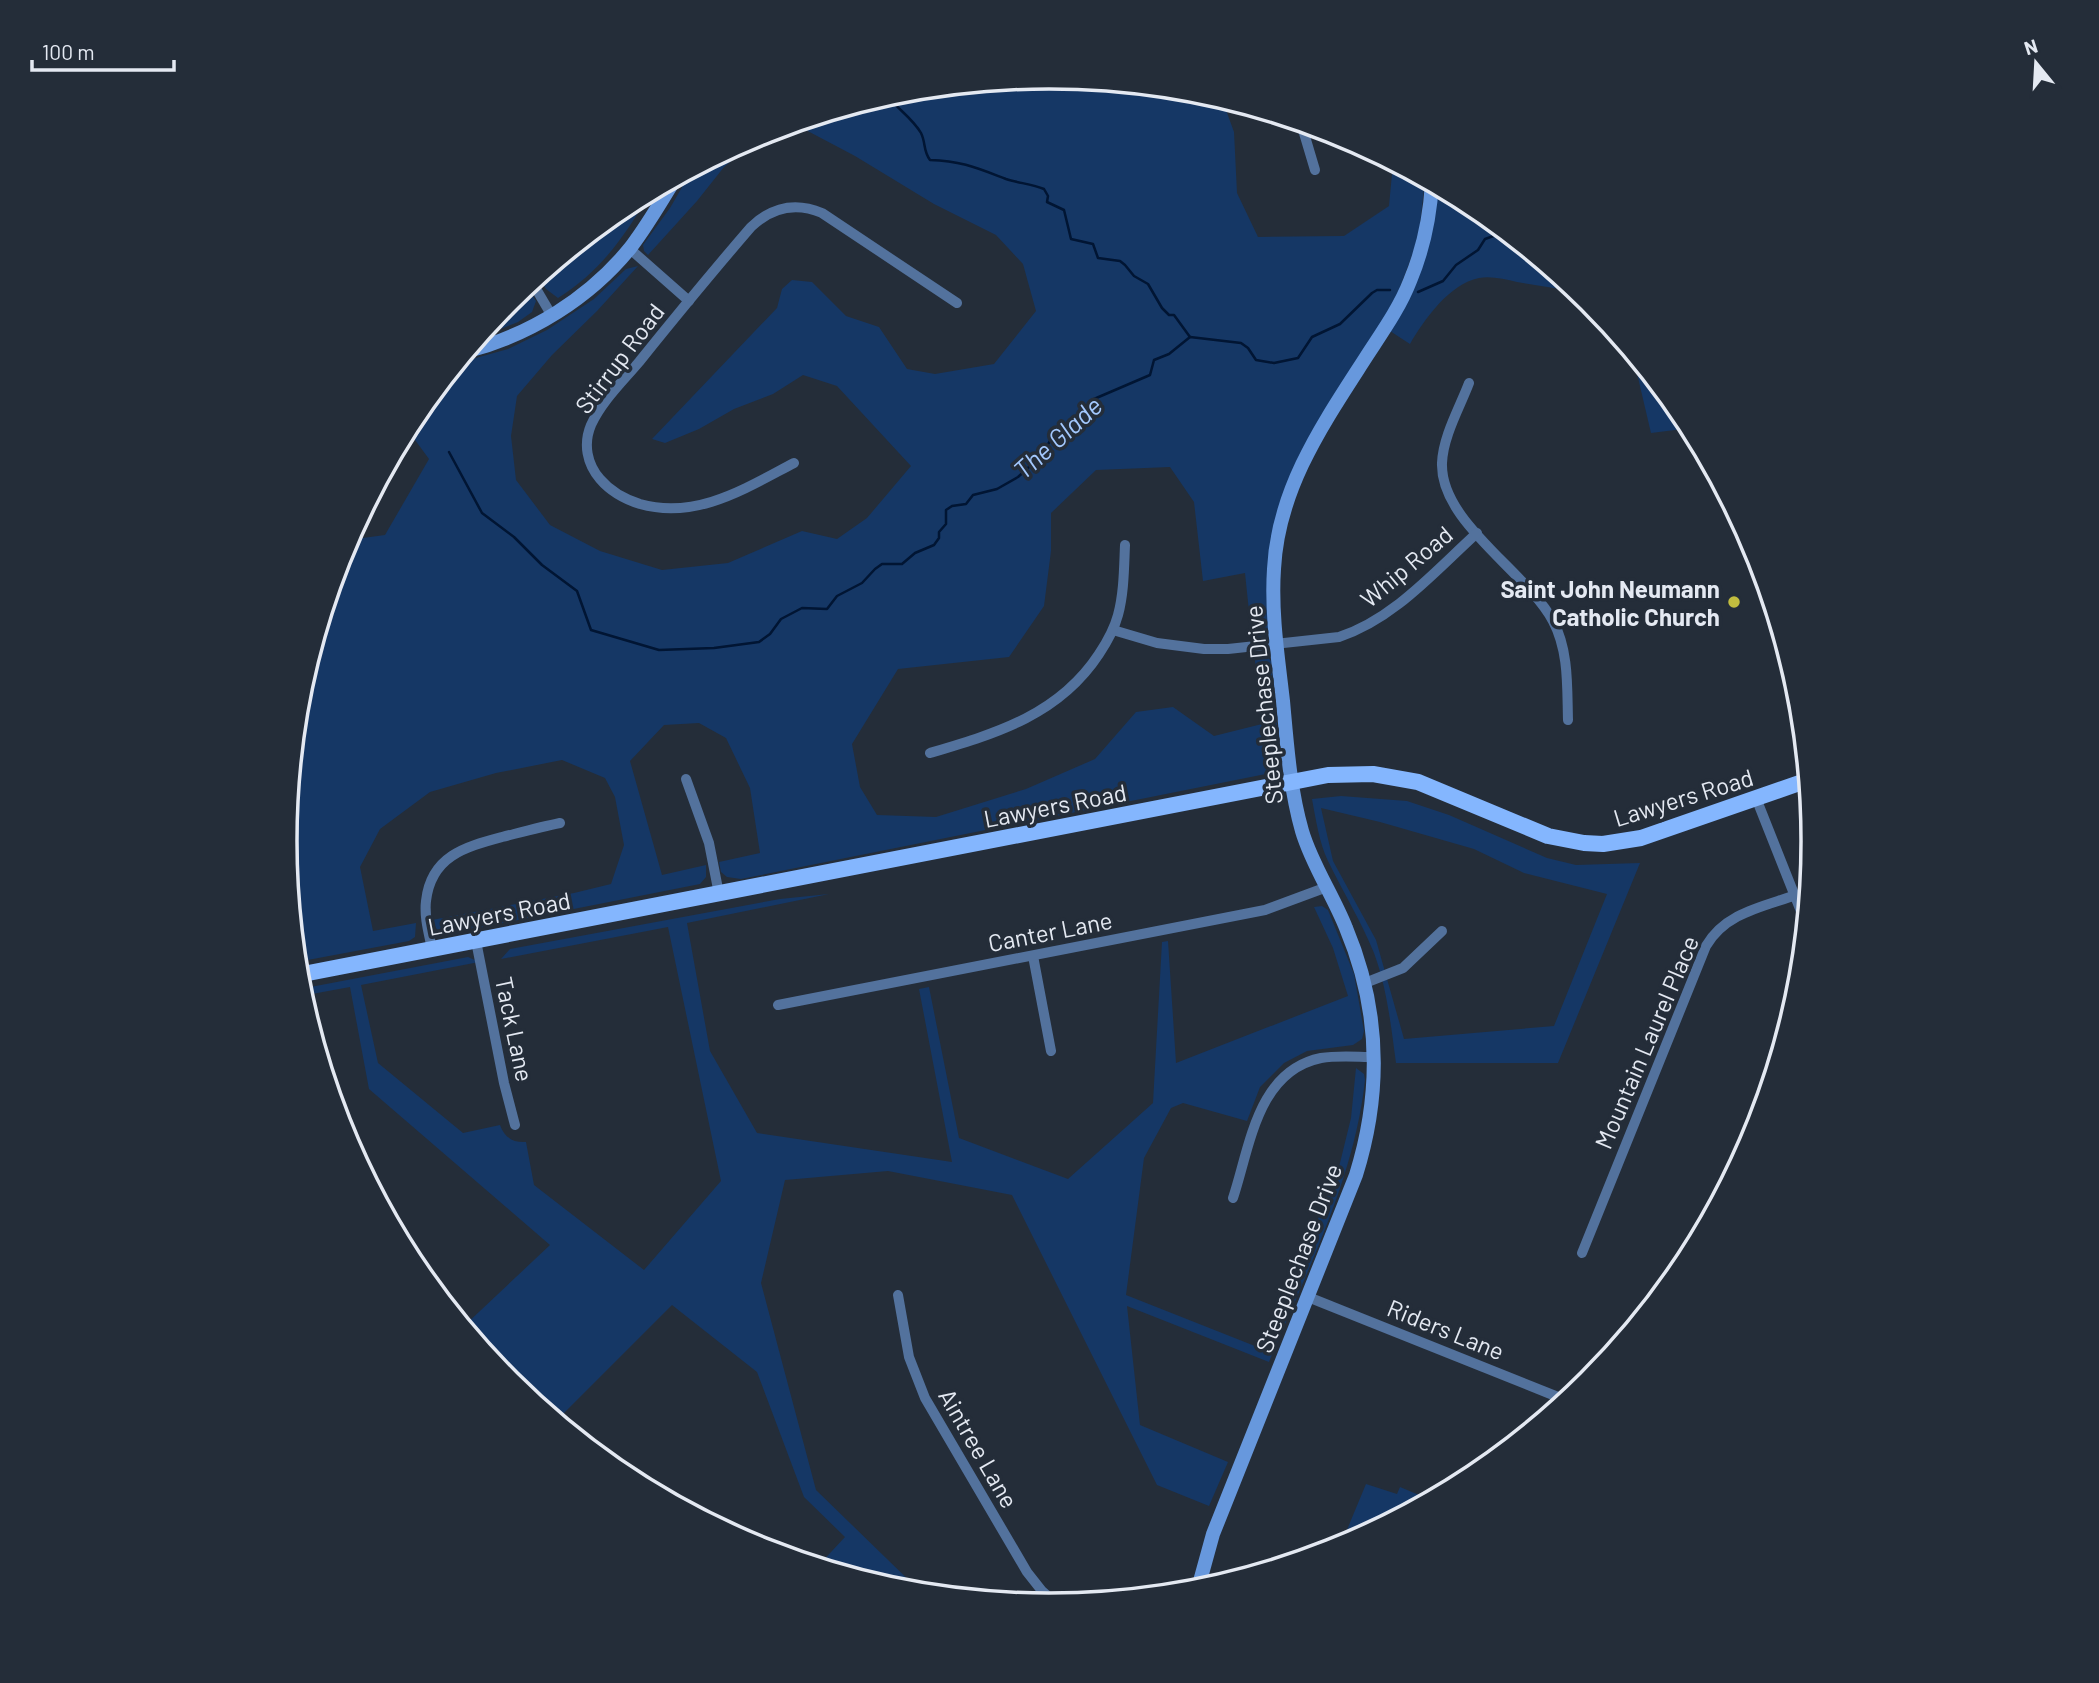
<svg xmlns="http://www.w3.org/2000/svg" width="2099" height="1683" viewBox="0 0 2099 1683" font-family="Barlow,sans-serif">
	<rect width="100%" height="100%" fill="#242d39"/>
	<!-- green -->
	<g fill="#153765" fill-rule="evenodd">
		<path d="M1050,77L1199,92L1222,99L1234,132L1237,193L1258,237L1344,236L1389,206L1393,163L1425,179L1420,225L1414,250L1396,298L1289,480L1270,626L1266,635L1252,640L1245,573L1203,581L1194,502L1170,467L1096,470L1051,513V551L1044,606L1009,657L898,669L852,744L860,787L877,815L936,817L1026,789L1095,759L1136,712L1173,707L1214,736L1262,724L1254,652L1264,653L1271,661L1280,760L1276,772L741,879L727,877L721,872L719,862L760,853L750,788L726,738L699,723L664,725L630,761L662,875L706,865V877L700,884L448,934C439,934 435,928 432,920L574,893L611,884L624,845L615,797L605,778L562,760L496,773L430,792L380,829L360,867L373,931L416,923L415,937L409,941L297,962L285,841L300,692L343,549L348,540L385,535L429,459L407,429L414,416L458,363L508,349L547,330L594,299L626,269L638,266L597,311L552,355L517,396L511,436L516,480L550,525L600,551L662,570L728,563L802,531L837,539L867,518L911,466L837,386L803,375L773,394L734,409L699,429L665,443L652,439L777,308L782,289L792,280L812,282L846,316L879,327L907,369L935,374L994,364L1036,311L1023,264L996,235L934,204L855,156L802,128L767,132L724,167L697,201L648,255L644,251L643,245L670,208L692,170L757,135L901,92Z"/>
		<path d="M1432,183L1475,206L1581,293C1559,288 1538,286 1517,282C1505,279 1491,276 1479,278C1449,284 1424,320 1410,344L1390,331L1400,304Z"/>
		<path d="M650,192C627,234 600,272 558,298L546,289L538,277L625,206Z"/>
		<path d="M527,286L536,301L532,312L518,322L478,338L509,301Z"/>
		<path d="M1632,352L1685,417L1691,428L1651,433Z"/>
		<path d="M1341,796L1407,801L1449,815L1547,858L1576,865L1640,863L1558,1063H1396C1391,1026 1387,988 1374,953C1361,921 1343,892 1328,861C1319,842 1316,820 1312,799ZM1321,808L1380,822L1474,849L1524,873L1607,894L1554,1026L1404,1039L1376,940L1333,861Z"/>
		<path d="M829,894L687,923L710,1051L757,1133L952,1162L919,989L929,987L959,1138L1068,1179L1153,1103L1162,942L1168,941L1176,1063L1348,996L1333,948L1314,907L1322,906L1328,910L1354,974L1364,1031L1362,1039L1353,1045L1307,1051L1284,1063L1260,1087L1247,1121L1183,1103L1171,1108L1144,1158L1126,1295L1265,1350L1339,1167L1351,1118L1356,1068L1364,1074L1365,1080C1354,1180 1307,1270 1269,1362L1127,1306L1140,1425L1228,1462L1209,1506L1157,1485L1012,1195L888,1171L785,1180L761,1283L816,1490L922,1593L900,1591L818,1566L845,1537L804,1497L757,1372L672,1305L556,1421L509,1382L463,1327L550,1245L369,1089L350,987L301,996L300,989L468,957L479,962L361,985L378,1063L463,1133L500,1125C504,1137 513,1143 526,1142L534,1185L644,1270L721,1181L668,927L501,959L510,949L780,899Z"/>
		<path d="M1366,1484L1397,1494L1400,1487L1431,1500L1339,1549Z"/>
	</g>
	<g fill="none" stroke-linecap="round" stroke-linejoin="round">
		<!-- stream -->
		<g stroke="#011533" stroke-width="2.5">
			<path d="M887,96C898,109 913,119 921,133C926,143 923,151 930,160C962,161 977,168 1006,179C1018,183 1032,184 1044,189L1048,196L1047,202L1064,210L1071,239L1093,244L1098,258L1120,261L1125,265L1134,276L1148,284L1162,308L1169,315H1174L1190,337"/>
			<path d="M1505,231C1511,236 1512,240 1515,247C1522,261 1537,264 1551,269"/>
			<path d="M1418,292L1443,281L1456,265L1478,250L1485,239L1505,232"/>
			<path d="M449,452L482,513L514,537L542,565L577,591L591,630L659,650L714,648L759,642L770,634L781,619L802,608L827,609L837,596L862,583L875,569L882,564H902L915,553L934,545L939,538V532L946,524V510L952,506L966,504L973,495L997,489L1018,477L1040,457L1050,441L1071,432L1076,418L1085,415L1094,399L1150,375L1154,360L1169,354L1190,337L1241,343L1248,348L1256,360L1274,363L1298,358L1312,337L1340,324L1372,293L1377,290H1390"/>
		</g>
		<!-- street -->
		<g stroke="#53729d" stroke-width="10">
			<path d="M1301,123L1315,170"/>
			<path d="M630,249L689,301"/>
			<path d="M532,282L552,316"/>
			<path d="M1469,383C1460,407 1443,436 1442,463C1440,522 1526,571 1553,621C1569,651 1567,687 1568,720"/>
			<path d="M794,463C746,488 697,520 640,504C624,499 611,492 600,479C587,464 583,444 591,425C602,401 623,381 639,362C676,316 713,271 751,227C772,207 796,202 822,213L957,303"/>
			<path d="M1113,630L1157,643L1204,649H1228L1339,637C1394,619 1435,571 1477,533"/>
			<path d="M930,753C997,733 1059,715 1099,654C1107,642 1114,630 1118,615C1124,593 1124,568 1125,545"/>
			<path d="M686,779L709,843L719,894"/>
			<path d="M1756,798L1806,924"/>
			<path d="M476,941L504,1083L515,1125"/>
			<path d="M432,949C429,934 424,917 426,901C431,856 465,847 502,837C522,832 541,827 560,823"/>
			<path d="M1033,956L1051,1051"/>
			<path d="M1365,983L1403,968L1442,931"/>
			<path d="M778,1005L1265,910L1327,887"/>
			<path d="M1233,1198C1250,1147 1257,1071 1321,1058C1338,1055 1357,1057 1375,1057"/>
			<path d="M1582,1253L1706,946C1725,913 1762,907 1796,895"/>
			<path d="M898,1295L909,1357L925,1398L1027,1572L1042,1591L1058,1605"/>
			<path d="M1308,1297L1568,1401"/>
		</g>
		<!-- secondary -->
		<g stroke="#6798dd" stroke-width="14">
			<path d="M468,351C530,335 590,298 631,247C647,226 661,202 675,179"/>
			<path d="M1197,1592L1213,1534L1356,1175C1382,1092 1380,1009 1346,928C1333,895 1312,865 1302,831C1290,789 1287,745 1283,701C1278,657 1271,613 1274,569C1278,487 1325,421 1368,354C1383,331 1400,307 1410,281C1423,250 1430,217 1432,183"/>
		</g>
		<!-- primary -->
		<path stroke="#84b6fe" stroke-width="16" d="M298,975L1328,775L1373,774L1418,782L1548,836L1584,843L1603,844L1641,838L1808,780"/>
	</g>
	<!-- markers -->
	<circle fill="#c2bd3f" stroke="#242d39" stroke-width="2.5" cx="1734" cy="602" r="7"/>
	<g text-anchor="middle" dominant-baseline="central" stroke-width="7" stroke-linejoin="round" paint-order="stroke">
		<!-- street labels -->
		<g font-size="24" fill="#e4e9f2" stroke="#242d39">
			<text transform="translate(619 358) rotate(-53)">Stirrup Road</text>
			<text transform="translate(1406 566) rotate(-40)">Whip Road</text>
			<text transform="translate(1263 705) rotate(-96)">Steeplechase Drive</text>
			<text transform="translate(1683 797) rotate(-17)">Lawyers Road</text>
			<text transform="translate(1055 805) rotate(-11)">Lawyers Road</text>
			<text transform="translate(499 913) rotate(-11)">Lawyers Road</text>
			<text transform="translate(1050 931) rotate(-11)">Canter Lane</text>
			<text transform="translate(515 1029) rotate(78)">Tack Lane</text>
			<text transform="translate(1646 1042) rotate(-67)">Mountain Laurel Place</text>
			<text transform="translate(1298 1258) rotate(-69)">Steeplechase Drive</text>
			<text transform="translate(1446 1329) rotate(22)">Riders Lane</text>
			<text transform="translate(979 1448) rotate(60)">Aintree Lane</text>
		</g>
		<!-- poi labels -->
		<g font-size="24" font-weight="bold" fill="#e4e9f2" stroke="#242d39" text-anchor="end">
			<text x="1720" y="588">Saint John Neumann<tspan x="1720" dy="28">Catholic Church</tspan></text>
		</g>
		<!-- water labels -->
		<g font-size="26" font-style="italic" fill="#a3c8fd" stroke="#242d39">
			<text transform="translate(1057 437) rotate(-42)">The Glade</text>
		</g>
	</g>
	<!-- crop -->
	<path d="M0 0H2099V1683H0ZM297 841a752 752 0 1 1 1504 0a752 752 0 1 1-1504 0Z" fill="#242d39" fill-rule="evenodd"/>
	<path fill="none" stroke="#e4e9f2" stroke-width="3.5" d="M297 841a752 752 0 1 1 1504 0a752 752 0 1 1-1504 0Z"/>
	<!-- north arrow -->
	<g transform="translate(2036 63) rotate(342)" stroke="#242d39" stroke-width="5" paint-order="stroke">
	<path d="M0-5L12 26L0 18L-12 26Z" fill="#e4e9f2"/>
	<text y="-10" font-size="19" font-weight="bold" text-anchor="middle" fill="#e4e9f2">N</text>
	</g>
	<!-- scale -->
	<path d="M32 60v10h142v-10" fill="none" stroke="#e4e9f2" stroke-width="3.5"/>
	<text x="42" y="60" font-size="21" fill="#e4e9f2" stroke="#242d39" stroke-width="5" paint-order="stroke">100 m</text>
</svg>
